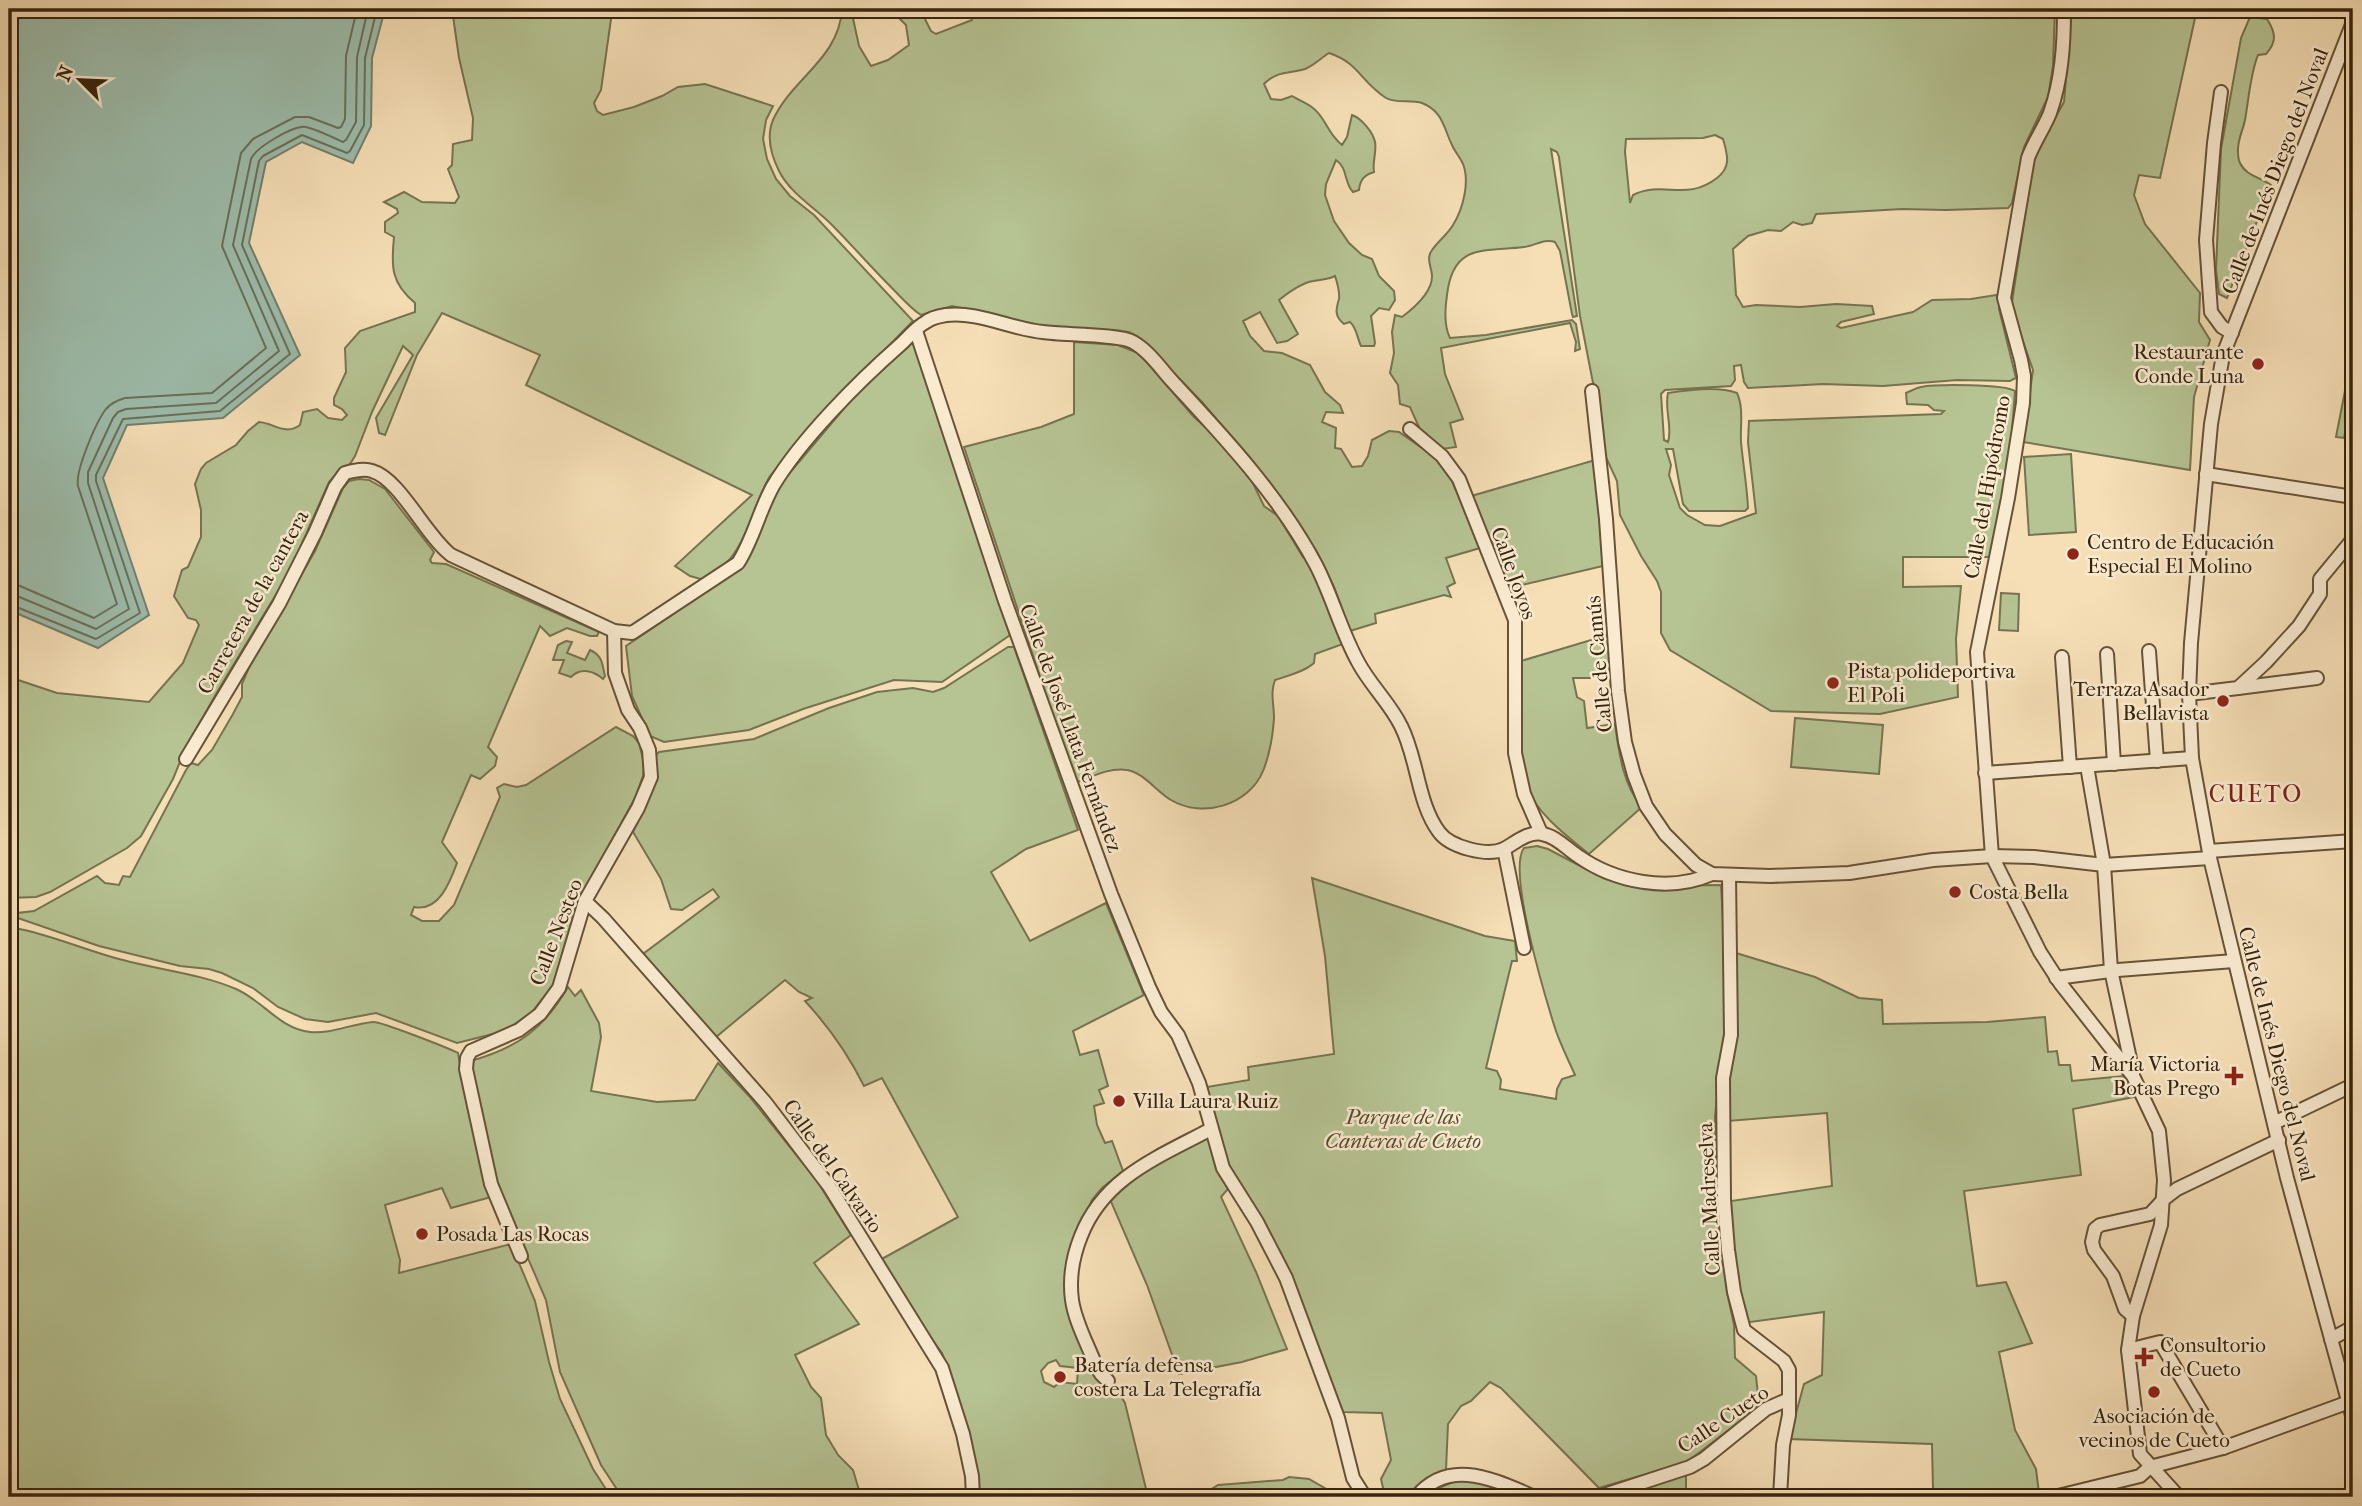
<svg xmlns="http://www.w3.org/2000/svg" width="2362" height="1506" viewBox="0 0 2362 1506" font-family="'IM FELL French Canon',serif">
	<rect width="100%" height="100%" fill="#f6dfb7"/>
	<filter id="stains"><feTurbulence type="fractalNoise" baseFrequency=".00286" numOctaves="4"/><feColorMatrix values="0 0 0 0 .2 0 0 0 0 .09 0 0 0 0 .02 0 0 0 .5 -.17"/></filter>
	<radialGradient id="worn" r=".72"><stop offset=".6" stop-color="#630" stop-opacity="0"/><stop offset="1" stop-color="#630" stop-opacity=".3"/></radialGradient>
	<!-- green -->
	<g fill="#b6c393" stroke="#767450" stroke-width="2" fill-rule="evenodd">
		<path d="M452,9H616L612,12L601,90L594,103L597,111L603,115L634,107L662,96L678,87L705,84L773,106L766,120L763,139L767,159L776,179L790,196L814,215L913,321L826,410L770,476C755,501 750,532 733,555C726,566 714,572 704,580L690,576L675,566L752,495L526,385L540,355L442,313L417,355L385,435L379,433L376,418L413,355L403,346L372,412L355,456L350,464L341,469L329,482L289,573L219,689L186,747L173,779L141,836L127,848L50,892L36,897L9,898V677L57,693L149,702L183,663L199,625L196,620L188,618L174,596L182,570L188,567L201,537V510L195,484L201,469L206,463L236,445L248,431L259,422C274,423 285,436 300,425L303,412L317,409L328,418L342,420L347,415L342,409L334,405V398L346,372L345,348L360,331L415,312V303C391,283 391,267 394,237L385,232V222L398,213L397,209L384,202L404,192L422,202L455,203L459,197L448,169L452,165L453,144L472,140L473,118L459,58Z"/>
		<path d="M842,9H851L859,46L871,66L888,60L909,45L906,25L897,16L906,14L905,9H920L931,31L936,34L972,20L970,9H2055L2053,66L2048,97L2024,147L2012,203L2008,208L1946,210L1902,209L1816,214L1812,223L1802,225L1793,222L1781,231L1768,230L1748,236L1733,249L1736,295L1743,307L1756,305L1800,307L1836,304L1872,306L1874,314L1841,322L1837,326L1841,328L1913,312L1932,300L1971,299L1996,295L1999,297V309L2016,378L2010,381L1957,380L1883,386L1823,384L1748,388L1744,382L1741,365L1734,366L1735,380L1731,386L1665,390L1661,394L1664,440L1668,442C1673,428 1664,409 1668,393C1688,390 1718,386 1737,393C1744,408 1740,427 1741,442C1743,464 1747,486 1748,508L1745,511H1689L1683,504L1673,449H1666L1671,465L1669,475L1680,508L1687,515L1705,525L1720,526L1756,513L1748,442L1749,421L1941,414L1944,411L1934,410L1928,405L1907,404L1906,393C1911,391 1916,388 1921,387C1936,384 2004,384 2015,391L2010,460L1990,557H1903V587L1961,586L1956,639L1958,697L1880,714L1771,711L1670,650L1661,633V592L1657,581L1641,556L1620,515L1617,481L1604,453L1597,387L1593,383L1580,316L1559,157L1557,152L1551,149L1577,316L1573,317L1572,314L1560,251L1555,242C1544,238 1535,246 1524,247C1483,252 1453,243 1447,295C1445,308 1444,326 1450,338L1486,335L1572,320L1576,324L1580,349L1575,351L1576,342L1570,323L1441,348L1445,374L1463,419L1450,423L1456,447L1442,449L1422,434L1410,407L1400,404L1398,385L1390,373L1394,353L1392,332L1395,315L1402,317C1414,308 1433,292 1432,275C1431,266 1426,258 1432,250C1438,241 1448,234 1453,225C1463,209 1470,182 1463,164C1460,157 1455,152 1452,145C1444,129 1443,111 1422,103C1411,99 1396,104 1386,98C1360,81 1359,63 1329,53C1321,58 1313,66 1305,69C1289,74 1276,71 1264,84L1271,99L1281,100L1292,96C1299,100 1307,103 1313,108C1326,118 1327,133 1342,145L1347,137L1352,115C1361,118 1373,132 1375,142C1377,152 1372,162 1374,172C1364,175 1360,180 1359,190L1353,192C1344,183 1348,168 1336,160L1326,184L1325,195L1334,221L1349,243L1362,255L1372,259L1379,276L1394,291L1395,300L1389,310L1379,308L1371,316L1375,343L1374,346H1361C1357,338 1357,328 1350,322L1344,324C1334,316 1336,309 1339,299C1340,292 1337,282 1335,276C1327,280 1322,279 1313,281C1301,283 1289,292 1279,300L1298,334L1287,341L1277,343L1260,312L1243,321L1250,336L1264,351L1282,353L1310,365L1325,392L1340,405L1343,413L1326,412L1322,422L1336,428L1335,448L1341,449L1352,467L1362,466L1368,456L1372,440L1389,431L1399,432L1432,455L1448,471L1480,548L1446,558L1455,583L1447,587L1451,597L1444,595L1375,614L1376,623L1350,631L1334,587L1317,552L1272,485L1202,402L1137,336L1129,332L1116,330L1043,326L952,306L921,315C910,308 900,296 890,286C870,266 851,244 831,224C814,207 790,193 779,171C771,155 766,137 773,120C792,78 839,59 842,9ZM1715,135L1723,139C1728,156 1731,167 1717,178C1686,202 1664,180 1633,195L1630,203L1625,152L1626,139L1703,138Z"/>
		<path d="M2072,9H2197L2160,178L2139,175L2134,195L2145,224L2200,293L2199,322L2210,340L2194,397L2190,470L2023,442L2033,370L2014,316L2012,302L2034,157L2064,102Z"/>
		<path d="M2250,17L2267,19C2276,33 2277,42 2266,54L2258,55C2250,75 2249,98 2245,120C2243,130 2237,141 2238,152C2238,156 2238,159 2240,163C2246,176 2260,177 2271,185L2227,298L2219,294L2216,270L2221,149L2241,38Z"/>
		<path d="M913,341L1010,635L942,682L894,680L803,709L749,730L664,742L650,736L632,696L626,646L742,567L777,488L857,393Z"/>
		<path d="M1074,342L1118,345L1138,353L1145,360L1193,416L1216,437L1249,475L1264,506L1278,516L1303,557L1309,562L1343,644L1315,654L1314,663C1304,672 1287,676 1275,680C1270,693 1274,704 1274,718C1273,734 1269,756 1263,771C1249,805 1203,819 1171,800C1157,792 1143,772 1127,770C1110,767 1091,777 1075,783L964,447L1041,427L1074,414Z"/>
		<path d="M2351,360H2353V393L2344,438L2336,437Z"/>
		<path d="M2071,454L2076,532L2029,535L2024,457Z"/>
		<path d="M1595,460L1603,566L1509,588L1468,497Z"/>
		<path d="M359,479L369,480L385,489L434,552L430,560L432,563L446,564L599,632L597,636H590L567,628L550,636L540,626L488,747L497,757L495,766L480,779L471,775L442,842L457,863C450,882 439,912 414,907L411,915L422,921H439L454,905L500,797L497,788L504,784L517,787L526,785L616,727L633,736L639,743L644,763L643,776L635,798L577,904L553,985L532,1012L505,1031L457,1043L376,1013L328,1022L305,1019L278,1007L253,988L222,973L209,969L180,966L99,946L18,918L9,920V914L34,911L97,876L105,883L119,885L123,876L130,877L186,770L191,763L198,765L212,750L233,714L242,697V684L250,665L315,551L343,488L349,481Z"/>
		<path d="M2001,593L2019,594L2018,631L1999,630Z"/>
		<path d="M1611,634L1612,678H1573L1577,697L1584,701L1587,728L1615,724C1619,753 1623,785 1642,807L1589,854C1568,837 1536,813 1526,786C1515,755 1521,696 1521,661Z"/>
		<path d="M566,641L572,642L567,653L585,660L590,650C603,656 602,664 605,676L603,679C594,671 581,667 571,677L559,673L564,660H553L558,645Z"/>
		<path d="M1008,647H1014L1078,830L1026,849L991,872L1030,941L1106,903L1144,995L1073,1031L1080,1055L1098,1050L1108,1086L1099,1090L1104,1103L1094,1106L1097,1125L1105,1143L1112,1141L1123,1171L1102,1188L1092,1200L1080,1226L1068,1272L1093,1369C1104,1389 1117,1386 1125,1403L1148,1497H977L974,1456L953,1381L942,1353L906,1305L880,1260L958,1217L882,1078L864,1086C848,1054 829,1027 805,1001L812,998L799,992L785,980L716,1037L643,954L719,897L713,889L682,910L671,909L661,879L633,832L644,807L656,755L659,752L754,739L829,708L877,692L913,688L933,692L944,688ZM1056,1360L1060,1366L1078,1368L1077,1384L1060,1382L1054,1387L1044,1382L1041,1371L1048,1363Z"/>
		<path d="M1795,718L1883,725L1879,774L1791,767Z"/>
		<path d="M1537,846L1548,849L1603,878L1628,886L1721,885L1727,989L1724,1035L1715,1116L1716,1172L1721,1238L1727,1292L1734,1325L1735,1358L1756,1376L1759,1404L1739,1422L1687,1462L1599,1488L1501,1388L1490,1382L1471,1401L1461,1406L1448,1424L1446,1470L1424,1482L1410,1497H1385L1381,1479L1391,1460L1382,1413L1343,1412L1281,1253L1237,1184L1227,1160L1213,1116L1207,1087L1249,1080L1248,1067L1334,1054L1325,956L1312,878L1485,936L1515,941L1517,961H1512L1486,1068L1497,1071L1501,1080L1500,1089L1556,1099L1557,1089L1562,1079L1575,1075C1568,1059 1559,1042 1554,1025C1545,996 1507,870 1524,848Z"/>
		<path d="M15,928C52,935 87,951 123,960C160,970 201,974 236,989C262,1000 280,1029 310,1032C331,1034 351,1024 373,1022C380,1021 448,1048 458,1053L468,1110L491,1197L451,1208L442,1188L385,1205L400,1260L399,1273L511,1244L535,1301L549,1362L560,1399L593,1469L611,1497H9V932Z"/>
		<path d="M1736,953L1815,977L1859,998L1882,1000L1883,1024L1987,1022L2045,1017L2048,1052L2057,1051L2059,1065H2070L2072,1081L2124,1076L2134,1097L2073,1109L2081,1175L1964,1191L1977,1286L2006,1282L2032,1343L1999,1352L2015,1430L2036,1469L2039,1493L2030,1497H1930L1933,1488L1932,1444L1789,1439L1804,1384L1822,1375L1824,1312L1743,1323L1733,1258L1731,1201L1832,1186L1827,1113L1728,1121L1726,1106Z"/>
		<path d="M568,987L575,996L581,990L599,1023L601,1037L591,1091L657,1102L695,1100L718,1063L749,1096L817,1181L851,1235L814,1263L859,1324L795,1355L811,1387L821,1398L826,1435L838,1455L853,1470L861,1497H622L601,1465L560,1372L546,1300L498,1189L471,1071L474,1060C519,1047 544,1028 568,987Z"/>
		<path d="M1204,1137L1208,1138L1216,1169L1228,1189L1221,1197L1256,1272L1287,1349L1242,1362L1179,1374L1147,1285L1109,1197L1121,1184Z"/>
		<path d="M1686,1473V1497H1616Z"/>
		<path d="M1289,1477L1309,1479L1340,1497H1182L1196,1493L1202,1495L1218,1485L1283,1480Z"/>
		<path d="M1458,1480H1484L1518,1497H1429L1436,1489Z"/>
	</g>
	<!-- water -->
	<path fill="#9dbdac" stroke="#74806c" stroke-width="2" d="M9,9H385L372,58L371,126L353,163L302,142L266,162L249,243L300,355L223,418L127,425L103,478L149,615L98,648L9,610Z"/>
	<g fill="none" stroke-linecap="round" stroke-linejoin="round">
		<!-- shore -->
		<g stroke="#6a705c" stroke-width="2">
			<path d="M9,585L20,586L94,618L117,604L78,486C75,471 96,422 106,409C111,403 118,400 125,398L212,393L266,348L222,246L241,153L253,139L295,117H309L338,128L341,127L345,119L346,56L357,9"/>
			<path d="M9,595L17,596L96,629L129,609L88,483V472L113,418L118,412L126,409L216,403L279,351L233,245L251,159C256,147 294,125 306,127C319,130 331,137 343,142L346,140L356,122L357,57L368,9"/>
			<path d="M9,604L96,639L140,613L96,481V475L123,419L220,411L290,354L242,245L259,161L263,156L302,135L347,153L350,151L364,125L365,58L377,9"/>
		</g>
		<defs>
			<g id="street">
				<path d="M2064,9C2064,44 2062,79 2050,113C2044,128 2034,142 2028,158L2004,298L2021,360L2024,376L2023,403L2008,498L1977,652L1992,856L2040,952L2060,983L2133,1076L2159,1131L2164,1180L2161,1225L2133,1316L2128,1350L2140,1454L2179,1497"/>
				<path d="M2353,22L2223,355L2211,424L2191,643L2189,694L2192,758L2210,858L2287,1178L2353,1419"/>
				<path d="M2221,92L2214,143L2206,240L2211,312L2222,327L2232,333"/>
				<path d="M916,331L1005,601L1111,894L1149,987L1161,1012L1178,1035L1199,1083L1223,1168L1257,1222L1286,1278L1338,1418L1353,1478L1365,1497"/>
				<path d="M1592,391L1606,519L1618,691L1625,742L1634,775L1646,806L1665,834L1696,865L1712,874L1770,876L1849,873L1933,860L1992,856L2034,857L2104,865L2210,858"/>
				<path d="M1410,429L1442,456L1459,479L1515,620V753L1524,794L1541,833"/>
				<path d="M2206,474L2353,497"/>
				<path d="M2149,651L2157,761"/>
				<path d="M2107,654L2114,764"/>
				<path d="M2062,657L2070,767"/>
				<path d="M2238,688L2317,678"/>
				<path d="M2189,694L2238,688L2266,662L2299,626L2320,594V579L2353,539"/>
				<path d="M186,759L279,604L315,533L335,487L345,473C353,471 364,468 372,471C400,479 425,535 451,555L614,631L632,633L738,563C753,540 759,511 773,486C801,439 859,381 900,345C908,338 916,327 926,322C931,318 940,316 946,315C978,311 1011,329 1043,332C1062,335 1119,334 1133,342C1149,351 1161,369 1173,382C1225,438 1280,497 1316,565C1332,596 1341,631 1358,662C1370,685 1390,703 1401,726C1418,759 1417,802 1439,832C1450,847 1487,857 1504,849C1515,843 1528,831 1542,834C1556,836 1567,849 1578,856C1615,882 1669,893 1712,874"/>
				<path d="M2087,766L2104,865L2111,970L2133,1073"/>
				<path d="M1985,773L2192,758"/>
				<path d="M1504,849L1524,948"/>
				<path d="M2209,851L2353,841"/>
				<path d="M1729,876L1731,1035L1723,1078L1724,1200L1728,1250L1734,1292L1744,1330L1784,1361L1789,1370V1415L1783,1445L1780,1497"/>
				<path d="M585,901L603,918L765,1102L829,1186L942,1368L963,1434L972,1476L973,1497"/>
				<path d="M2056,978L2118,970L2234,961"/>
				<path d="M2274,1123L2353,1085"/>
				<path d="M521,1256L491,1184L466,1069L467,1058L471,1051L519,1030L540,1014L559,988L585,901L638,808L651,777L649,750L640,728L628,710L615,673L614,631"/>
				<path d="M2133,1316L2125,1309L2113,1276L2094,1250L2092,1242L2095,1229L2100,1225L2150,1214L2164,1199L2177,1189L2279,1140"/>
				<path d="M2331,1339L2353,1327"/>
				<path d="M2128,1350L2160,1342L2223,1448"/>
				<path d="M1108,1381L1101,1374L1096,1366C1088,1345 1075,1322 1072,1300C1069,1278 1073,1256 1081,1236C1104,1177 1159,1157 1211,1129"/>
				<path d="M1416,1497C1450,1456 1496,1481 1535,1497"/>
				<path d="M1598,1497L1690,1467L1704,1459L1766,1409L1789,1399"/>
				<path d="M2054,1497L2140,1476L2150,1467L2223,1448L2349,1402"/>
			</g>
		</defs>
		<!-- street casing -->
		<use href="#street" stroke="#675337" stroke-width="16"/>
		<!-- street -->
		<use href="#street" stroke="#f9ead0" stroke-width="12"/>
	</g>
	<!-- markers -->
	<g fill="#8f2418" stroke="#f9ead0" stroke-width="2.5">
		<circle cx="2258" cy="364" r="7"/>
		<circle cx="2073" cy="554" r="7"/>
		<circle cx="1833" cy="683" r="7"/>
		<circle cx="2223" cy="701" r="7"/>
		<circle cx="1955" cy="892" r="7"/>
		<path d="M2230.5 1065.5h7v7h7v7h-7v7h-7v-7h-7v-7h7z"/>
		<circle cx="1119" cy="1101" r="7"/>
		<circle cx="422" cy="1234" r="7"/>
		<path d="M2140.5 1346.5h7v7h7v7h-7v7h-7v-7h-7v-7h7z"/>
		<circle cx="1060" cy="1377" r="7"/>
		<circle cx="2154" cy="1392" r="7"/>
	</g>
	<g text-anchor="middle" dominant-baseline="central" stroke-width="5" stroke-linejoin="round" paint-order="stroke">
		<!-- street labels -->
		<g font-size="21" fill="#37240c" stroke="#f9ead0">
			<text transform="translate(2275 171) rotate(-69)">Calle de Inés Diego del Noval</text>
			<text transform="translate(1987 487) rotate(-80)">Calle del Hipódromo</text>
			<text transform="translate(1514 573) rotate(70)">Calle Joyos</text>
			<text transform="translate(253 602) rotate(-61)">Carretera de la cantera</text>
			<text transform="translate(1599 664) rotate(-95)">Calle de Camús</text>
			<text transform="translate(1071 728) rotate(70)">Calle de José Llata Fernández</text>
			<text transform="translate(556 932) rotate(-69)">Calle Nesteo</text>
			<text transform="translate(2277 1054) rotate(76)">Calle de Inés Diego del Noval</text>
			<text transform="translate(833 1166) rotate(55)">Calle del Calvario</text>
			<text transform="translate(1709 1199) rotate(-93)">Calle Madreselva</text>
			<text transform="translate(1723 1419) rotate(-34)">Calle Cueto</text>
		</g>
		<!-- poi labels -->
		<g font-size="21" fill="#37240c" stroke="#f9ead0" text-anchor="start">
			<text x="2244" y="352" text-anchor="end">Restaurante<tspan x="2244" dy="24">Conde Luna</tspan></text>
			<text x="2087" y="542">Centro de Educación<tspan x="2087" dy="24">Especial El Molino</tspan></text>
			<text x="1847" y="671">Pista polideportiva<tspan x="1847" dy="24">El Poli</tspan></text>
			<text x="2209" y="689" text-anchor="end">Terraza Asador<tspan x="2209" dy="24">Bellavista</tspan></text>
			<text x="1969" y="892">Costa Bella</text>
			<text x="2220" y="1064" text-anchor="end">María Victoria<tspan x="2220" dy="24">Botas Prego</tspan></text>
			<text x="1133" y="1101">Villa Laura Ruiz</text>
			<text x="436" y="1234">Posada Las Rocas</text>
			<text x="2160" y="1345">Consultorio<tspan x="2160" dy="24">de Cueto</tspan></text>
			<text x="1074" y="1365">Batería defensa<tspan x="1074" dy="24">costera La Telegrafía</tspan></text>
			<text x="2154" y="1416" text-anchor="middle">Asociación de<tspan x="2154" dy="24">vecinos de Cueto</tspan></text>
		</g>
		<!-- park labels -->
		<g font-size="21" font-style="italic" fill="#574c2e" stroke="#f9ead0">
			<text x="1403" y="1117">Parque de las<tspan x="1403" dy="24">Canteras de Cueto</tspan></text>
		</g>
		<!-- quarter labels -->
		<g font-size="24" letter-spacing="2" fill="#7a1f14" stroke="#f9ead0">
			<text x="2256" y="794">CUETO</text>
		</g>
	</g>
	<!-- margin -->
	<rect width="2362" height="1506" fill="none" stroke="#f6dfb7" stroke-width="35"/>
	<rect x="10" y="10" width="2341" height="1485" fill="none" stroke="#37240c" stroke-width="3.5"/>
	<rect x="18" y="18" width="2327" height="1471" fill="none" stroke="#37240c" stroke-width="2"/>
	<!-- north arrow -->
	<g transform="translate(80 80) rotate(294)" stroke="#f9ead0" stroke-width="5" paint-order="stroke">
	<path d="M0-5L12 26L0 18L-12 26Z" fill="#37240c"/>
	<text y="-10" font-size="19" font-weight="bold" text-anchor="middle" fill="#37240c">N</text>
	</g>
	<rect width="100%" height="100%" filter="url(#stains)"/>
	<rect width="100%" height="100%" fill="url(#worn)"/>
</svg>
